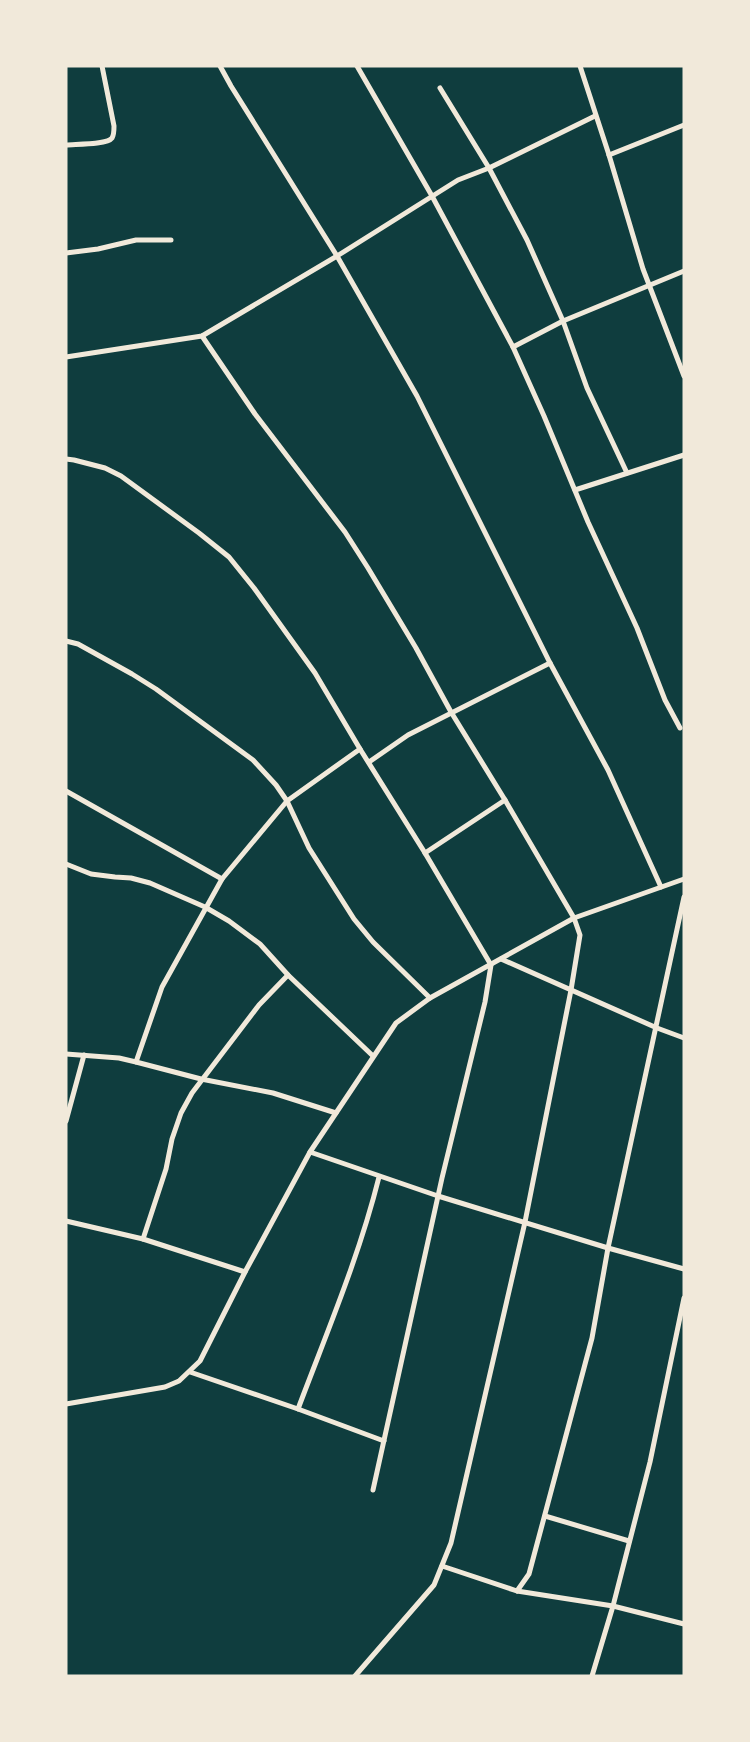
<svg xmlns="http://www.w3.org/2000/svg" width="750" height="1742" viewBox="0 0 750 1742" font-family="Literata,serif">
	<rect width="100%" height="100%" fill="#0f3d3e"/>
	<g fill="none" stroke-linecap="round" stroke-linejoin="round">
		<!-- minor -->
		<g stroke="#f1e9da" stroke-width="5">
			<path d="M220,66L231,86L337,256L417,396L550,663L608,770L661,887"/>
			<path d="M357,66L432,196L513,347L544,416L588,522L637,628L665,700L680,728"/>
			<path d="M580,66L609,155L643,269L684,376"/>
			<path d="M440,88L489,168L527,240L563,321L587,388L627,473"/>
			<path d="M66,145C75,144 107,145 112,138C114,135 114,130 114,126L102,66"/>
			<path d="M609,155L684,125"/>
			<path d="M66,253L98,249L136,240H171"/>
			<path d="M202,336L255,414L345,532L368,568L416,648L451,712L505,800L574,918L580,935L571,990L525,1222L451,1543L434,1585L355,1676"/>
			<path d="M513,347L563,321L684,271"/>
			<path d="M66,357L202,336L337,256L458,180L489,168L595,116"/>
			<path d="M66,459L74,460L105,468L121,476L199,533L229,557L254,588L315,673L360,749L425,853L491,965L485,1002L442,1178L373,1490"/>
			<path d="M575,490L684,455"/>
			<path d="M66,641L78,644L132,674L156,689L253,760L276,785L287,801L309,848L354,919L373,942L430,998"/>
			<path d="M369,762L408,735L550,663"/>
			<path d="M66,791L222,879"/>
			<path d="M425,853L505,800"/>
			<path d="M66,864L91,874L115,877L131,878L150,883L205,907L229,921L260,944L288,975L373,1056"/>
			<path d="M501,959L657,1028L684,1038"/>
			<path d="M66,1054L119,1058L136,1062L201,1079L273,1093L336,1113"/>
			<path d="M136,1062L162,987L222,879L287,801L360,749"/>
			<path d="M66,1121L84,1055"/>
			<path d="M310,1152L438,1196L608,1248L684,1269"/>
			<path d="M66,1221L143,1239L245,1272"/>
			<path d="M143,1239L166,1169L172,1139L181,1113L192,1093L259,1005L288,975"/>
			<path d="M190,1372L298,1409L384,1441"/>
			<path d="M66,1404L165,1387L179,1381L200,1361L245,1272L310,1152L396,1023L430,998L574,918L684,879"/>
			<path d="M298,1409C327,1332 359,1257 379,1177"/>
			<path d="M545,1516L629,1541"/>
			<path d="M442,1566L517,1591L613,1606L684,1624"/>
			<path d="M517,1591L529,1574L592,1338L608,1248L684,897"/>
			<path d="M592,1676L613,1606L650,1462L684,1298"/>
		</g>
	</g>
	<!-- border -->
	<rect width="750" height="1742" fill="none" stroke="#f1e9da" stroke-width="135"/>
</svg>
